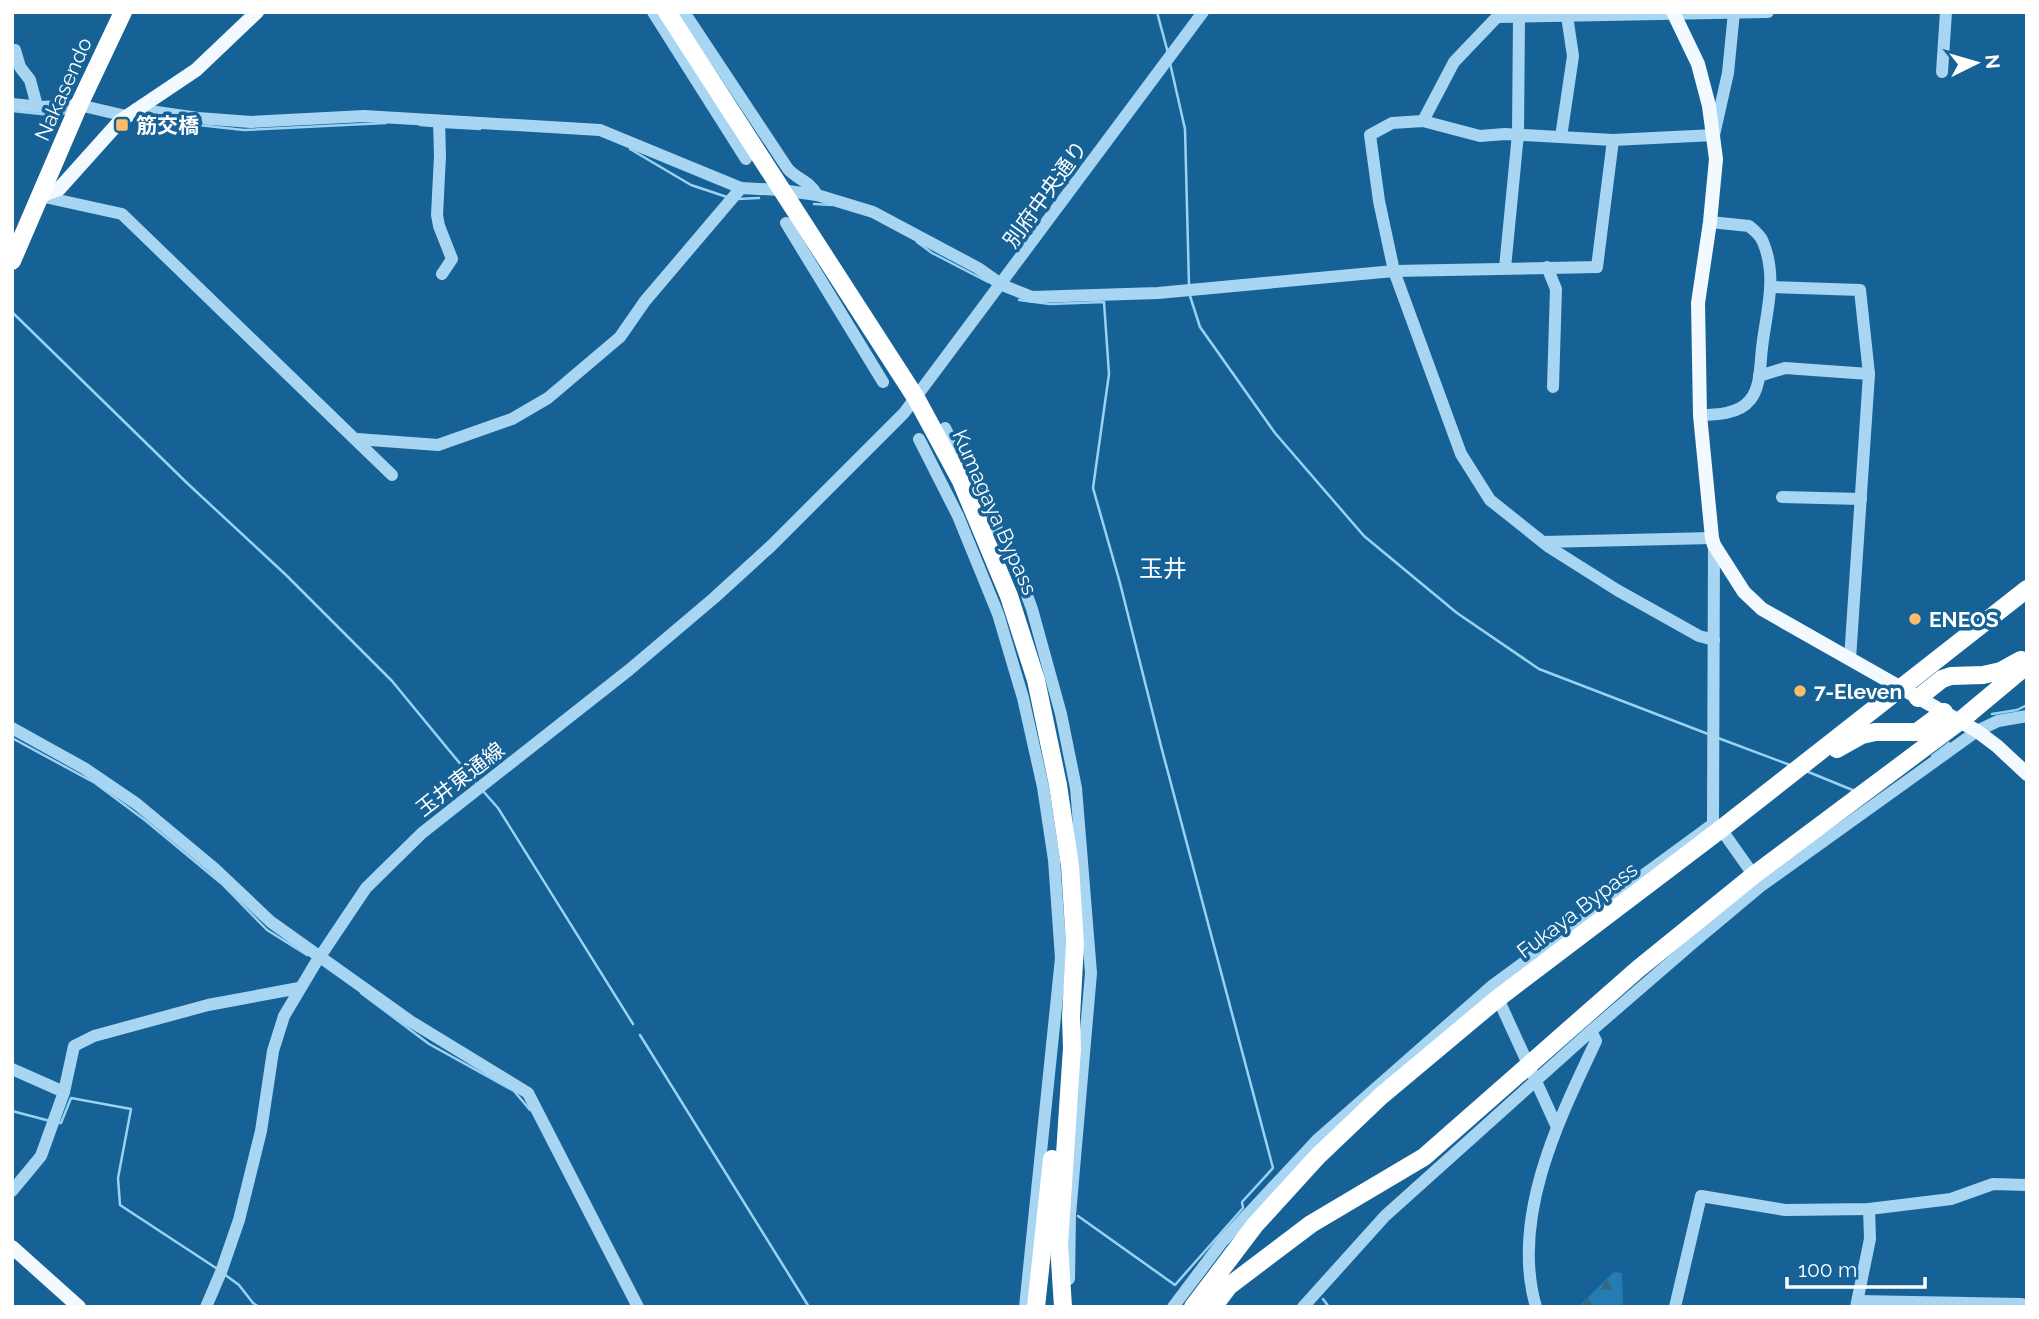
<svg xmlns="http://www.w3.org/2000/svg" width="2039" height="1319" viewBox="0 0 2039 1319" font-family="Raleway,'Noto Sans JP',sans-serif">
	<defs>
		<pattern id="forest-firs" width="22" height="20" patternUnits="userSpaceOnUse" patternTransform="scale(1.75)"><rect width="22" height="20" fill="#257cb2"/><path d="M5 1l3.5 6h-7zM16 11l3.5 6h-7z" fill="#376684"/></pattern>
	</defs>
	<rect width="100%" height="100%" fill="#166296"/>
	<!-- forest -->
	<path fill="url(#forest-firs)" d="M1614,1272L1622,1273L1623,1307H1578Z"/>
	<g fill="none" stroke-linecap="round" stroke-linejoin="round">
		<!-- stream -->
		<g stroke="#9ad2f4" stroke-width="2.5">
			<path d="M1157,12L1168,53"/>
			<path d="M1170,63L1185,129L1189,285"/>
			<path d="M12,111L51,115L68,113"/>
			<path d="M134,118L244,130L386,123"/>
			<path d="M420,125L434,126"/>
			<path d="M445,127L480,129"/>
			<path d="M630,149L691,185L727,197"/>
			<path d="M737,199L759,198"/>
			<path d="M814,204L832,205"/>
			<path d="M917,242L932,253L988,282"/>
			<path d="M1190,296L1200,327L1275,433L1364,536L1457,613L1539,669L1708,734"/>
			<path d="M1019,300L1050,304L1104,302L1109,374L1093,488L1120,583L1161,746L1273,1168L1242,1202L1243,1208L1175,1285L1078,1216"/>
			<path d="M12,312L187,483L285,574L392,681L476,783"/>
			<path d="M1992,714L2017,710L2027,705"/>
			<path d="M12,738L95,783L146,821L222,884L267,930L307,955"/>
			<path d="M1718,738L1790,765"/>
			<path d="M1932,756L1949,743"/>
			<path d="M1806,771L1855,791"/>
			<path d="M483,791L498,808L633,1024"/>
			<path d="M361,993L429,1044L514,1091L530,1110"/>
			<path d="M640,1035L809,1307"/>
			<path d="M12,1111L50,1121"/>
			<path d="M56,1122L61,1123L71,1098L131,1109L118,1178L120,1205L219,1270"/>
			<path d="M224,1274L239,1285L253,1303L259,1307"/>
			<path d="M1323,1299L1329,1307"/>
		</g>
		<!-- minor -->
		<g stroke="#a8d5f1" stroke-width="12">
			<path d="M653,12L746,159"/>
			<path d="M684,12L788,169C798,180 810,181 817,195"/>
			<path d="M1497,17L1768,12"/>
			<path d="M12,50H15L20,67L30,80L37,106"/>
			<path d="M1942,72L1946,12"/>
			<path d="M12,104L41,107L79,105L126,116"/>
			<path d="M136,109L198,118L251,122L364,116L600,130L741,188L781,190L817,195L873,212L978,268L1002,285L1032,297L1158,293L1394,271L1597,267L1613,140"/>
			<path d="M439,121L440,156L437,215L439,226L452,259L442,274"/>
			<path d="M1423,121L1454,62L1497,17V12"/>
			<path d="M1561,137L1573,56L1567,16"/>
			<path d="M40,196L122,214L392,475"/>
			<path d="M786,223L883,382"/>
			<path d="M1547,267L1556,289L1553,387"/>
			<path d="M1505,268L1518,134L1519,17"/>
			<path d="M1772,287L1860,290L1869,374L1850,659"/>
			<path d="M1759,376L1785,368L1869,374"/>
			<path d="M1700,415C1716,415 1739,414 1750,400C1761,387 1760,364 1762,348C1766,312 1778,278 1763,242C1761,236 1754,230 1749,226L1710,222"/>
			<path d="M945,428L1017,568L1032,609L1061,714L1076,788L1091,973L1070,1215L1069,1279"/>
			<path d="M357,439L438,445L512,419L548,398L620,337L645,301L741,188"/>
			<path d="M919,439L958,516L998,614L1023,698L1043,787L1054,860L1061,958L1025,1307"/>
			<path d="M1782,497L1861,499"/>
			<path d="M1543,542L1712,538"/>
			<path d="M1714,640L1699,636L1617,590L1549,547L1490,500L1461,454L1394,271L1379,201L1370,135L1392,123L1423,121L1480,136L1505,134L1613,140L1714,135L1728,73L1734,12"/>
			<path d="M12,728L84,768L137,804L214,868L271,922L410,1021L528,1093L638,1307"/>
			<path d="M1713,824L1714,545"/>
			<path d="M1715,826L1721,829L1757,880"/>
			<path d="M1495,992L1556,1125"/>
			<path d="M12,1069L64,1092"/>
			<path d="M12,1191L41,1156L64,1092L74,1046L94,1036L208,1005L299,988"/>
			<path d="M1858,1301L2022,1304"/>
			<path d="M206,1307L221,1272L239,1220L261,1131L273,1051L284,1016L315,964L366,888L422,833L629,670L714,598L771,546L904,413L1203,12"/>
			<path d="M1173,1307L1222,1242L1317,1140L1493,985L1713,824"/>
			<path d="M1303,1307L1385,1216L1591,1031L1694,942L1761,886L1977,731L1998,721L2027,716"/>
			<path d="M1536,1307C1510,1218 1559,1119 1596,1041L1591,1031"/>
			<path d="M1675,1307L1701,1196L1785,1210L1869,1209L1951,1199L1993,1184L2027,1185"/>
			<path d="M1856,1307L1870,1239L1869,1209"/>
		</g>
		<!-- major -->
		<g stroke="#f2f9ff" stroke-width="14">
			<path d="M1673,12L1698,64L1709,106L1716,159L1710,222L1698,303L1700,415L1712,538L1714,545L1744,592L1762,609L1977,731L1997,746L2027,774"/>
			<path d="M40,196L59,189L120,121L196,70L257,12"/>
			<path d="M12,1247L79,1307"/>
		</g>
		<!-- highway -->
		<g stroke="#fff" stroke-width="18">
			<path d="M667,12L916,398L961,481L1009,596L1036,680L1058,785L1070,866L1075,944L1071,1017L1072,1048L1059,1245L1063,1307"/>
			<path d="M12,261L79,105L123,12"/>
			<path d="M1918,698L1942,679L1951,676L1983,675L2001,671L2021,660"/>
			<path d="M1837,749L1862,735L1875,732H1917L1944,712"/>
			<path d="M1036,1307L1052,1159"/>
			<path d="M1193,1307L1255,1225L1318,1156L1381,1096L1497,999L1721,829L2027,589"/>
			<path d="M1213,1307L1229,1286L1311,1224L1424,1157L1638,969L1754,875L1960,721L2027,665"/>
		</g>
	</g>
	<!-- markers -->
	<g fill="#ffbb68" stroke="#166296" stroke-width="2.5">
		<rect x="115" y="118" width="14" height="14" rx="3.5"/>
		<circle cx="1915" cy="619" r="7"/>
		<circle cx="1800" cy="691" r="7"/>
	</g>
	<g text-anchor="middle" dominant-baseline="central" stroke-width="7" stroke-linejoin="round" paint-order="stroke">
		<!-- street labels -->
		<g font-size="21" fill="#fff" stroke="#166296">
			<text transform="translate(63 89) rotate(-66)">Nakasendo</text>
			<text transform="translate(1045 194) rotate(-54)">別府中央通り</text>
			<text transform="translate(995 512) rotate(66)">Kumagaya Bypass</text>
			<text transform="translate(460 779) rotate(-38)">玉井東通線</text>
			<text transform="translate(1577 910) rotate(-37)">Fukaya Bypass</text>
		</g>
		<!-- poi labels -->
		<g font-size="21" font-weight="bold" fill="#fff" stroke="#166296" text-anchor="start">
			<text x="136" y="125">筋交橋</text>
			<text x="1929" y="619">ENEOS</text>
			<text x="1814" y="691">7-Eleven</text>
		</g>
		<!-- quarter labels -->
		<g font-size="24" fill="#fff" stroke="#166296">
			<text x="1163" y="568">玉井</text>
		</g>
	</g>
	<!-- border -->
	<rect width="2039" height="1319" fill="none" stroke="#ffffff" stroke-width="28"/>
	<!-- north arrow -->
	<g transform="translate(1976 63) rotate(85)" stroke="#166296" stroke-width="5" paint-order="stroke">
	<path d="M0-5L12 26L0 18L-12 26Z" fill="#ffffff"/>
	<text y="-10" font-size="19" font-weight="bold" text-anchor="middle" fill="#ffffff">N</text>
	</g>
	<!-- scale -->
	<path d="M1787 1277v10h138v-10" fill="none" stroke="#ffffff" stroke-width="3.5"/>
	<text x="1798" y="1277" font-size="21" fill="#ffffff" stroke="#166296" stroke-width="5" paint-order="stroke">100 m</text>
</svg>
